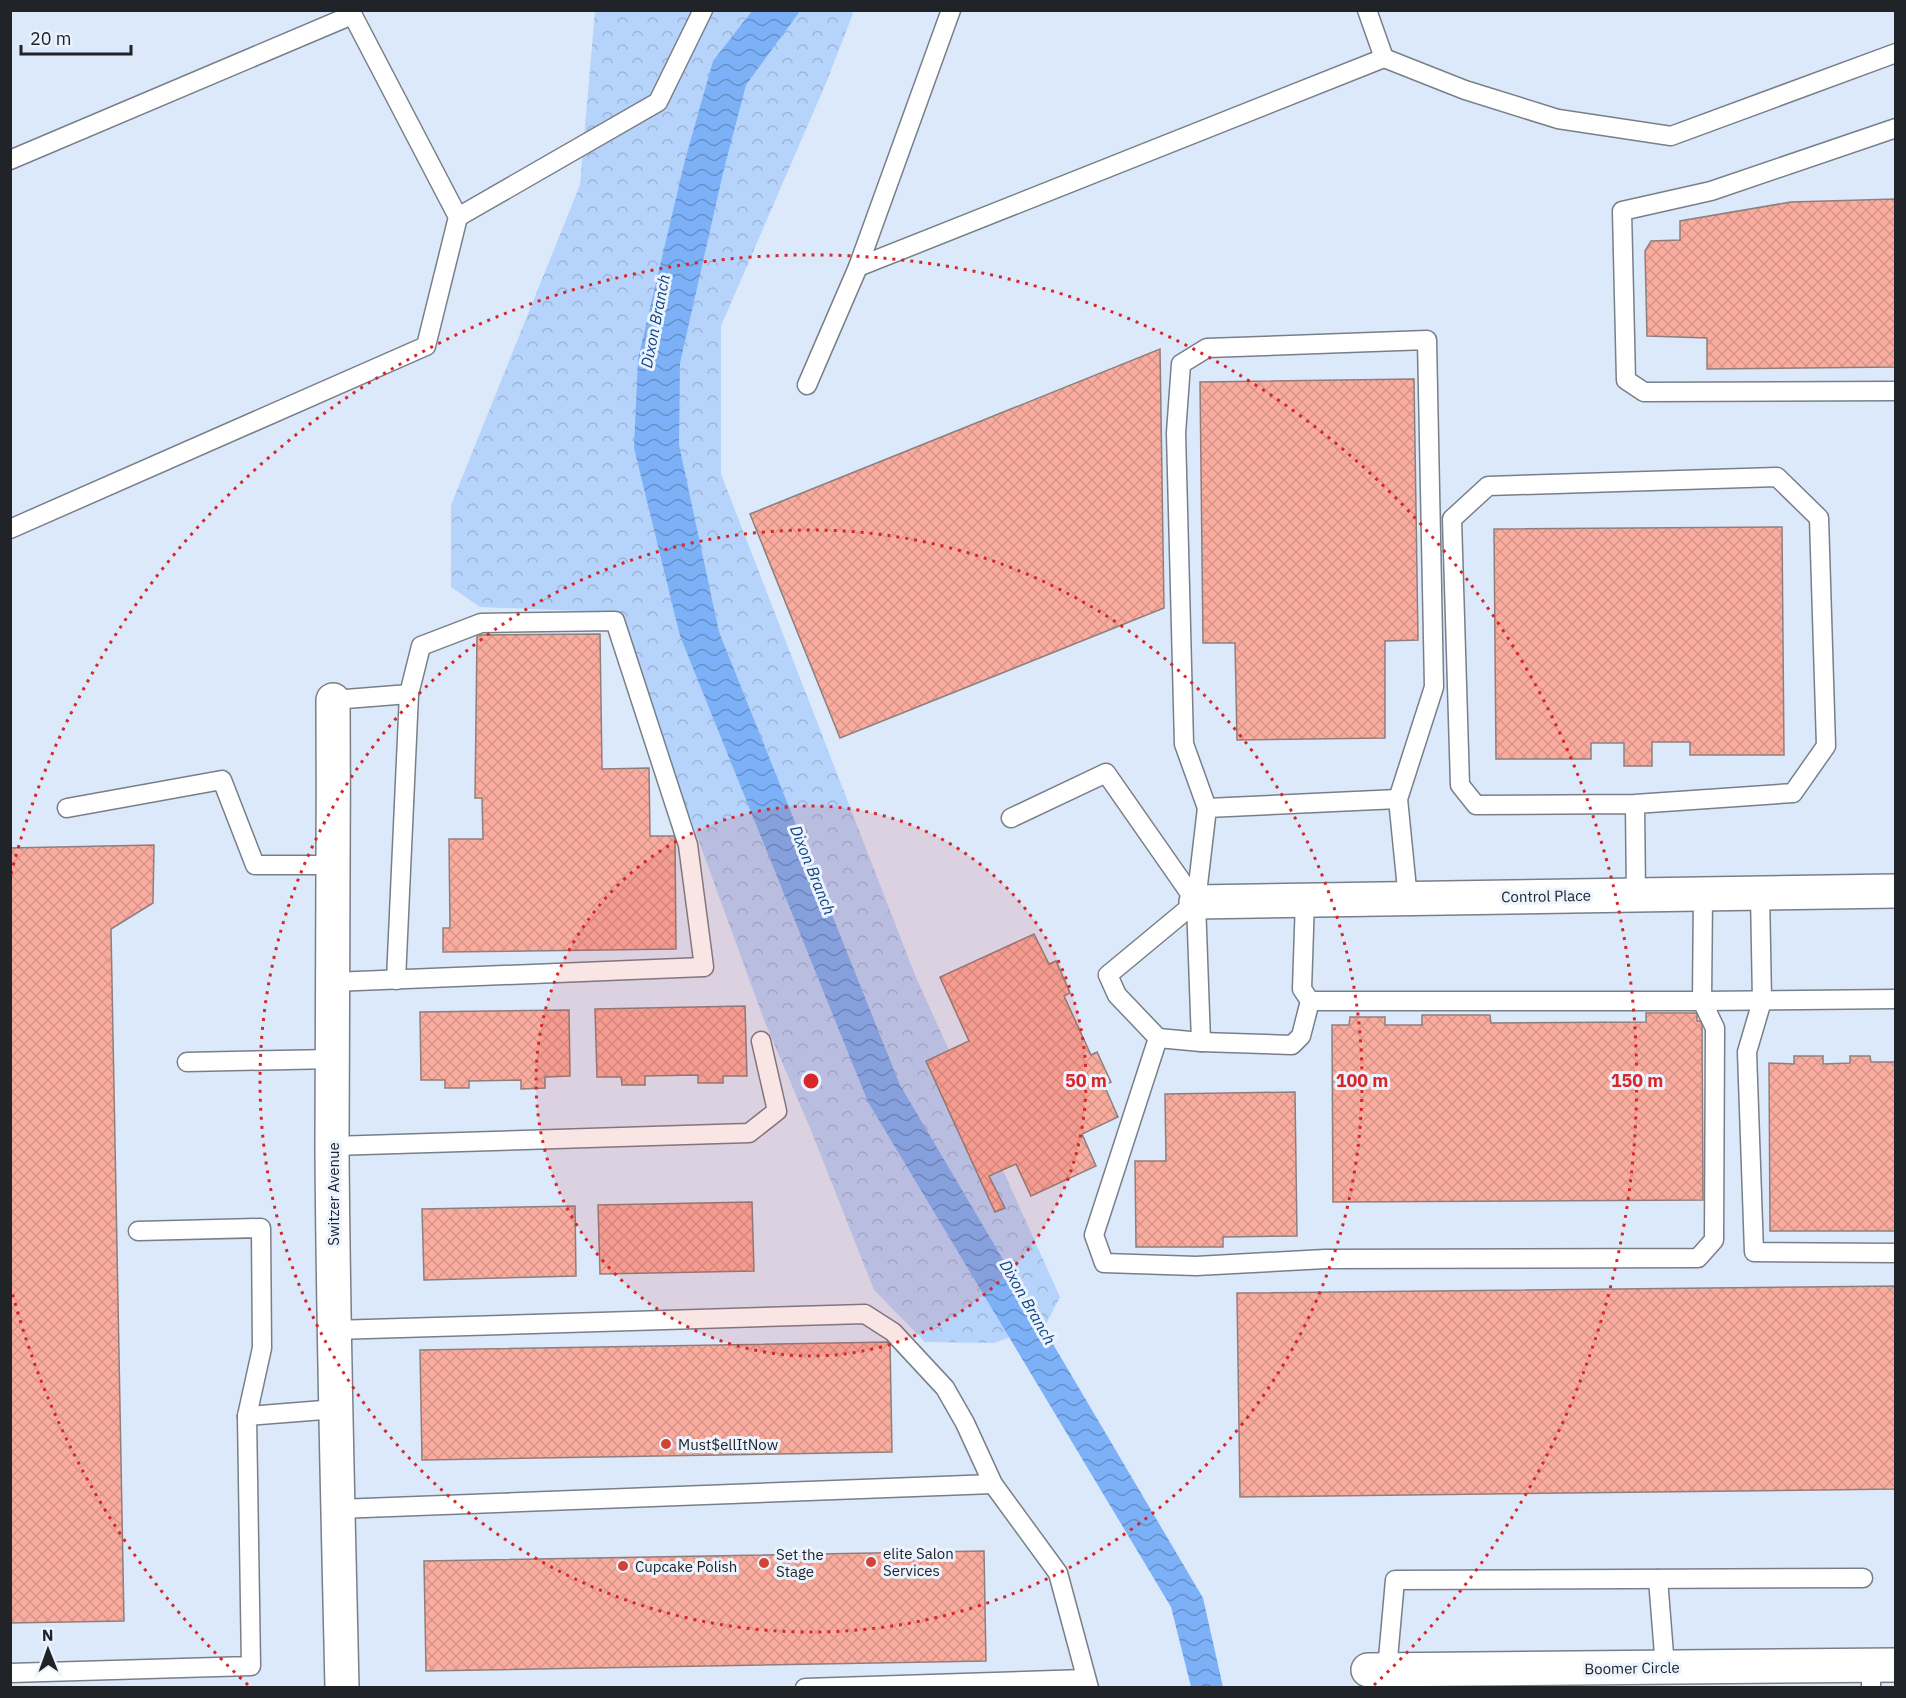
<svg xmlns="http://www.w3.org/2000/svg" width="1906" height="1698" viewBox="0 0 1906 1698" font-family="'IBM Plex Sans',sans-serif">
	<defs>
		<pattern id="forest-crowns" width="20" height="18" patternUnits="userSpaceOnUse" patternTransform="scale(1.5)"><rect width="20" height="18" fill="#b6d3fb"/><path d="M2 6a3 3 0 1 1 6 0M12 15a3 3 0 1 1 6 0" fill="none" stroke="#9cb5d7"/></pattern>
		<pattern id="water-waves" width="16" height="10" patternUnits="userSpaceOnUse" patternTransform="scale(1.5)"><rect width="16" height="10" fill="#7cb1f8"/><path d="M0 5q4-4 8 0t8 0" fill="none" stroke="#6590c9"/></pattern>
		<pattern id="building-cross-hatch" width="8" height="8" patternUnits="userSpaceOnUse" patternTransform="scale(1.5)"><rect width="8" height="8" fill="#faac9f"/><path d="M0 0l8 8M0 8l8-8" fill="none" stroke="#d69489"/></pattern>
	</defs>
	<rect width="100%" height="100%" fill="#ebf3ff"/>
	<!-- built -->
	<rect fill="#dce9fb" x="11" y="11" width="1884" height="1676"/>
	<!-- forest -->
	<path fill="url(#forest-crowns)" d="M595,11H854L826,83L721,326V474L915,975L1060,1297L1046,1324L994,1343L925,1342L874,1290L810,1128L764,1020L623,633L581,611L480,607L451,587V505L580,185Z"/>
	<!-- water -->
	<path fill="url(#water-waves)" d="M752,11H800L746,85L723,173L680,363L679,445L719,632L900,1085L1203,1598L1223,1687H1191L1171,1607L868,1102L680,636L634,448L638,359L685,160L713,61Z"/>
	<!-- building -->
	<g fill="url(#building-cross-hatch)" stroke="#8e7f7d" stroke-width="1.5">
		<path d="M1896,199V367L1707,369V338L1647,336L1645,251L1651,241L1680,240V221L1791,202Z"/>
		<path d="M1160,349L1164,608L840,738L750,514Z"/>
		<path d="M1414,379L1418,640L1385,641V738L1237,740L1235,643H1203L1200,382Z"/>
		<path d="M1782,527L1784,755H1690V742H1652V766H1624V743H1591V759H1496L1494,529Z"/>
		<path d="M600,634L602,769L649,768L650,836H675L676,949L443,952V928H450L449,839H483L482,798H475L477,635Z"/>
		<path d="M154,845L153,903L111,929L124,1621L10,1623V848Z"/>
		<path d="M1034,934L1049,964L1056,961L1070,993L1064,996L1091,1055L1097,1052L1111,1082L1104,1085L1118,1117L1082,1134L1096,1166L1031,1196L1016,1164L989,1176L1005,1208L995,1212L926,1061L969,1041L940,977Z"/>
		<path d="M745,1006L747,1076H723V1083H698V1075L645,1076V1085H622L621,1077H597L595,1009Z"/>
		<path d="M569,1010L570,1076L545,1077V1088L521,1089V1080L469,1081V1088H445V1080H421L420,1012Z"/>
		<path d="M1646,1013H1697V1021H1702L1703,1200L1333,1202L1332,1025H1349L1350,1017H1385V1025H1422V1015H1490L1491,1023L1646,1022Z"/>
		<path d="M1794,1056H1823V1064L1850,1063V1056H1870L1871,1062H1896V1231H1770L1769,1063L1794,1064Z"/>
		<path d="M1295,1092L1297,1236L1223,1237V1247H1136L1135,1161H1166L1165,1094Z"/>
		<path d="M752,1202L754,1271L600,1274L598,1205Z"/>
		<path d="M575,1206L576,1276L424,1280L422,1209Z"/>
		<path d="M1896,1286V1489L1240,1497L1237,1293Z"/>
		<path d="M890,1342L892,1452L422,1460L420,1350Z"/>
		<path d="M984,1551L986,1661L426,1671L424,1561Z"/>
	</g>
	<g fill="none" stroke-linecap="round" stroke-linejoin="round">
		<defs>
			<g id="lane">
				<path d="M1367,10L1384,58"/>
				<path d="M1896,128L1711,191L1622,211L1626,380L1644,392L1896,391"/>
				<path d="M10,160L352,15"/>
				<path d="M458,217L658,102L703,10"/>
				<path d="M858,267L1384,58L1465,90L1558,119L1671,136L1896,53"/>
				<path d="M807,385L858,267L951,10"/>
				<path d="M10,529L426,346L458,217L350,10"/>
				<path d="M333,700L409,694L421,646L481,623L615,621L688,845L704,967L333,982"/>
				<path d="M1635,804L1793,793L1826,746L1819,518L1777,477L1488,486L1452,519L1460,785L1476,805L1635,804L1636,895"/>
				<path d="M67,808L222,780L255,865H334"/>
				<path d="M1207,808L1184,744L1176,433L1181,364L1207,348L1427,340L1434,687L1398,799"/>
				<path d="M1011,818L1106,773L1196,902"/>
				<path d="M1760,893L1762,1001L1747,1052L1754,1252L1896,1253"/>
				<path d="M1305,900L1302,989L1310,1001H1702L1703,894"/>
				<path d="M1196,902L1207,808L1398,799L1408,899"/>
				<path d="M396,980L409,694"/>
				<path d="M1158,1038L1201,1042L1292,1045L1301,1036L1310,1001"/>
				<path d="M1201,1042L1196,902L1108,975L1117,995L1158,1038L1094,1235L1104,1263L1196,1266L1325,1259L1698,1258L1714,1240L1715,1028L1702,1001L1896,999"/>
				<path d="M187,1062L333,1059"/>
				<path d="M332,1146L749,1133L777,1111L761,1041"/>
				<path d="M138,1231L261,1228L262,1348L247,1416"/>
				<path d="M334,1330L865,1314L893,1332L945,1388L965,1423L993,1484L1058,1573L1089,1688"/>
				<path d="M338,1509L993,1484"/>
				<path d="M1658,1579L1665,1667"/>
				<path d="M1871,1665V1688"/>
				<path d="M10,1673L251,1666L247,1416L336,1409"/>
				<path d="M805,1688L1085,1679"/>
				<path d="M1390,1688L1387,1670L1395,1580L1863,1578"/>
			</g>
			<g id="street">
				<path d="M333,700C334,849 332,998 332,1147C333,1327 338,1507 342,1688"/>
				<path d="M1196,902L1896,891"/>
				<path d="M1368,1670L1896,1665"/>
			</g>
		</defs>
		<!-- lane casing -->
		<use href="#lane" stroke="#787f89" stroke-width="21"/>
		<!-- street casing -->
		<use href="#street" stroke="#787f89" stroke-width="36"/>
		<!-- lane -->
		<use href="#lane" stroke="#fff" stroke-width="18"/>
		<!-- street -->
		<use href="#street" stroke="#fff" stroke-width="33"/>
	</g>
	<!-- distance rings -->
	<circle cx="811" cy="1081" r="275" fill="#d62828" fill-opacity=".12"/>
	<g fill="none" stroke="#d62828" stroke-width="3" stroke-dasharray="3 6">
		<circle cx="811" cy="1081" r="275"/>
		<circle cx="811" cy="1081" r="551"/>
		<path d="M248 1685A826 826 0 0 1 11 1288M11 874A826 826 0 1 1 1374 1685"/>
	</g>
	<!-- markers -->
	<g fill="#d04335" stroke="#ebf3ff" stroke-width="2">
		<circle cx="666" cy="1444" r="6"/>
		<circle cx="871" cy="1562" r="6"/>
		<circle cx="764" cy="1563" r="6"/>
		<circle cx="623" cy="1566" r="6"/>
	</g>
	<g text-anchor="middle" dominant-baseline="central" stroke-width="6" stroke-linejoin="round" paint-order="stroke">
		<!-- street labels -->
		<g font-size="15" fill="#202327" stroke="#ebf3ff">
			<text transform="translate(1546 896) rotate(-1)">Control Place</text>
			<text transform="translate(333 1194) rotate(-90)">Switzer Avenue</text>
			<text transform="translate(1632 1668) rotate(-1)">Boomer Circle</text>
		</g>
		<!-- poi labels -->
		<g font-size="15" fill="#202327" stroke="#ebf3ff" text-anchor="start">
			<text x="678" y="1444">Must$ellItNow</text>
			<text x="883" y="1553">elite Salon<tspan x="883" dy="17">Services</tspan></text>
			<text x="776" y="1554">Set the<tspan x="776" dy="17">Stage</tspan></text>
			<text x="635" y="1566">Cupcake Polish</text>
		</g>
		<!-- water labels -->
		<g font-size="16" font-style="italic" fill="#0f4382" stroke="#ebf3ff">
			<text transform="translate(655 321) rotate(-79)">Dixon Branch</text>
			<text transform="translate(813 870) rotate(68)">Dixon Branch</text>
			<text transform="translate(1028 1302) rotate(60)">Dixon Branch</text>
		</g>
	</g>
	<circle cx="811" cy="1081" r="9" fill="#d62828" stroke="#ebf3ff" stroke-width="3"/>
	<g font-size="18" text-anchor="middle" font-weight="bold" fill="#d62828" stroke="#ebf3ff" stroke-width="6" stroke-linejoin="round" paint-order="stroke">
		<text x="1086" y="1087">50 m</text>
		<text x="1362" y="1087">100 m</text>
		<text x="1637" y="1087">150 m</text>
	</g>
	<!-- border -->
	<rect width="1906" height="1698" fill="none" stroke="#202327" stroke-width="24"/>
	<!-- north arrow -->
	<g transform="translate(48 1650) rotate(359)" stroke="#ebf3ff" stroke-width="4.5" paint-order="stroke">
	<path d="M0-4.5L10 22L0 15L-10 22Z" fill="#202327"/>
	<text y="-9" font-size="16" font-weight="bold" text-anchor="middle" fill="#202327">N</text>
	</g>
	<!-- scale -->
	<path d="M21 45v9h110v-9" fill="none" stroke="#202327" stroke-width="3"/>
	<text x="30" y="45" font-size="18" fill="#202327" stroke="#ebf3ff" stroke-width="4.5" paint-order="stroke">20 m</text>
</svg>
